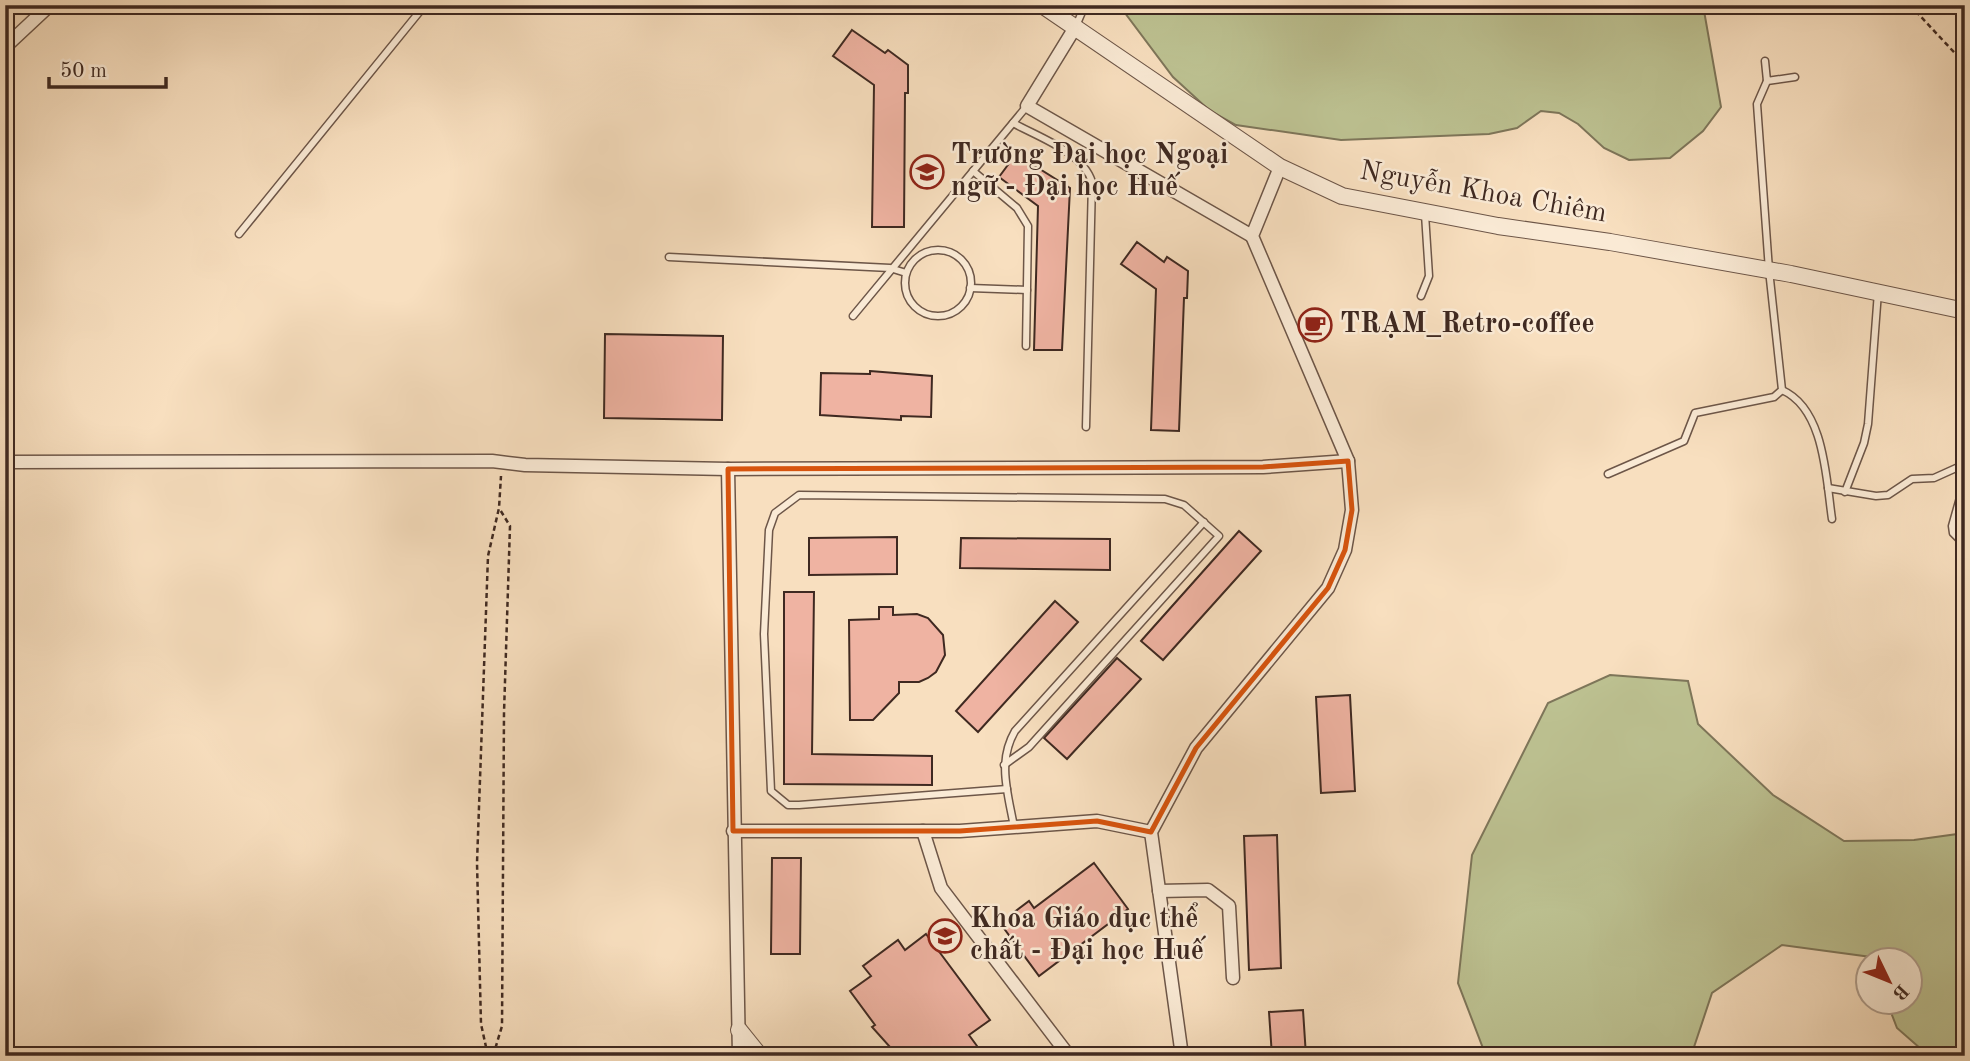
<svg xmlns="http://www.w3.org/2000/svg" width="1970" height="1061" viewBox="0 0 1970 1061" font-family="'Old Standard TT',serif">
	<rect width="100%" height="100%" fill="#f8dfbf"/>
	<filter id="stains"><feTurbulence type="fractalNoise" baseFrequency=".00286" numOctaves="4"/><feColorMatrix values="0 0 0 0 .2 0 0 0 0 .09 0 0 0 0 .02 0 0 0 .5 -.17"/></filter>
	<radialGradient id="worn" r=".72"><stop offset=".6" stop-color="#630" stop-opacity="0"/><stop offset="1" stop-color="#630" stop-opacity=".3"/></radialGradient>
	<!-- green -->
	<g fill="#bdc292" stroke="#7e765a" stroke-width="2">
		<path d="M1119,5H1703L1721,107L1703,131L1670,158L1629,160L1604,148L1578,124L1559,113L1541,111L1517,128L1489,134L1341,140L1236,125L1209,110L1173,77Z"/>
		<path d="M1610,675L1688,681L1698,724L1773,795L1844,841L1914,840L1965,833V1056H1929L1897,1028L1887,1002H1910V960L1873,959L1871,957L1782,945L1712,993L1691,1056H1486L1458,983L1472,855L1548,703Z"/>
	</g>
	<!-- building -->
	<g fill="#efb3a2" stroke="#3f2921" stroke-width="2">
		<path d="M852,30L885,53L888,50L908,65V93H905L904,227H872L874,85L833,56Z"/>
		<path d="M1016,154L1070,188L1062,350H1034L1038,206L999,177Z"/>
		<path d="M1137,242L1164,262L1167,257L1188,271L1187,298H1184L1179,431L1151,430L1156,289L1121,264Z"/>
		<path d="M605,334L723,336L722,420L604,418Z"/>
		<path d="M870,371L932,376L931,417L901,416V420L820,415L821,373L870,374Z"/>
		<path d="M1239,531L1261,551L1163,660L1141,641Z"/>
		<path d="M897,537V574L809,575V538Z"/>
		<path d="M961,538L1110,539V570L960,568Z"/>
		<path d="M784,592H814L812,754L932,756V785L784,784Z"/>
		<path d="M1055,601L1078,622L978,732L956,711Z"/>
		<path d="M879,607H893V615L917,614L928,618L943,635L945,655L936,672L928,678L919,682H899V693L873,720H850L849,620L879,619Z"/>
		<path d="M1117,658L1141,679L1067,759L1044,738Z"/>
		<path d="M1350,695L1355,791L1321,793L1316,697Z"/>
		<path d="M1277,835L1281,968L1249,970L1244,836Z"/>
		<path d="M772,858H801L800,954H771Z"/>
		<path d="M1094,863L1128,909L1039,976L1000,923L1029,901L1034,908Z"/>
		<path d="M926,934L990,1020L969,1035L977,1046L964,1056H898L872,1027L875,1025L850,991L871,976L863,966L898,940L905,950Z"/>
		<path d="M1303,1010L1306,1056H1272L1269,1012Z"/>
	</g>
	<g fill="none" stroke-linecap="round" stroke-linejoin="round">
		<defs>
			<g id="service">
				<path d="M1076,26L1085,5"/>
				<path d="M1765,61L1767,81L1795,77"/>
				<path d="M1013,123C1038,137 1083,152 1092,182L1086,427"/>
				<path d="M973,171L1017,208L1028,226L1026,346"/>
				<path d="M239,234L425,5"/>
				<circle cx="938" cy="283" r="33"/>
				<path d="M669,257L890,268L906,273"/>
				<path d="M970,288L1027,290"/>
				<path d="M1421,296L1429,276L1425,214"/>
				<path d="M853,316L1027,106"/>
				<path d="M1782,390C1825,409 1826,479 1832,519"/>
				<path d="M1608,474L1684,441L1695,413L1774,397L1782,390L1769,270L1757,104L1767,81"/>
				<path d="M1965,480L1952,526L1953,533L1965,545"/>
				<path d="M1828,488L1876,496L1888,495L1912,479L1934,478L1965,464"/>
				<path d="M1845,492L1864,443L1868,424L1878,292"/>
				<path d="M1004,765L1029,747L1219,536L1184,505L1165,499L799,495L775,513L769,530L764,634L771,791L788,805H799L1007,789"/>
				<path d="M1014,827C1008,793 997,762 1015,731L1204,522"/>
			</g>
			<g id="minor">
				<path d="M1076,26L1027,106L1252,236"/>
				<path d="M5,47L50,5"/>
				<path d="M5,462L492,461L525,465L728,469L1263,467L1348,461"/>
				<path d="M728,469L739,1056"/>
				<path d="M733,831H960L1097,821L1151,832"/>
				<path d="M923,831L941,888L1069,1056"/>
				<path d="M1159,891L1208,890L1229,906L1233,978"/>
				<path d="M1182,1056L1151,832L1196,748L1328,588L1345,550L1352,510L1348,461L1252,236L1280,167"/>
			</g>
			<g id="tertiary">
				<path d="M1042,5L1280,167L1342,196L1498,226L1610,242L1791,274L1965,311"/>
				<path d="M739,1030L760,1056"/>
			</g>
		</defs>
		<!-- service casing -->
		<use href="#service" stroke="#6d5648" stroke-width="9"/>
		<!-- minor casing -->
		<use href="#minor" stroke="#6d5648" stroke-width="15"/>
		<!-- tertiary casing -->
		<use href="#tertiary" stroke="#6d5648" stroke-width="18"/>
		<!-- path -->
		<g stroke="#3f2921" stroke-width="2.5" stroke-dasharray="5 3.5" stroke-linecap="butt">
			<path d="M1910,5L1965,64"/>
			<path d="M488,1056L481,1024L477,863L488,556L499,508L501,476"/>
			<path d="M493,1056L502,1026L504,713L510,526L499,508"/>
		</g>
		<!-- service -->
		<use href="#service" stroke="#faead5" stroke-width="6"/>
		<!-- minor -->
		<use href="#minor" stroke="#faead5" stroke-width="12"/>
		<!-- tertiary -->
		<use href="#tertiary" stroke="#faead5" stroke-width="16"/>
	</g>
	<!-- marked area -->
	<path fill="none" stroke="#d7540e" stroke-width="5" stroke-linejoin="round" d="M1348,461L1352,510L1345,550L1328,588L1196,748L1151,832L1097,821L960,831H733L728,469L1263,467Z"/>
	<!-- icons -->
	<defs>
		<symbol id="university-ring" viewBox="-11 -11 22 22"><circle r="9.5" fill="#faead5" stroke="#8f2418" stroke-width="1.5"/><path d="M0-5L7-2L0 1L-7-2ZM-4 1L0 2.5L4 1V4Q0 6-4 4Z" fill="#8f2418"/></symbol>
		<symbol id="cafe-ring" viewBox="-11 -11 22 22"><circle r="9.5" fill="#faead5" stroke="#8f2418" stroke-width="1.5"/><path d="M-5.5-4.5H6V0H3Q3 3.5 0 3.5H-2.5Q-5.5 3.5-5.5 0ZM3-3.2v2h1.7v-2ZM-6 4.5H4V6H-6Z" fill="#8f2418"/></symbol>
	</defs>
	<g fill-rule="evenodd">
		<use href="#university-ring" x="908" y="153" width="38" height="38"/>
		<use href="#cafe-ring" x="1296" y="306" width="38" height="38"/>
		<use href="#university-ring" x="926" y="917" width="38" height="38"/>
	</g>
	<g text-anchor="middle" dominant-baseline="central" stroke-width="5" stroke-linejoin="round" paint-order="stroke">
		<!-- poi labels -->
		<g font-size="28" font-weight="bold" fill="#3f2921" stroke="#faead5" text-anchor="start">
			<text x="951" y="156">Trường Đại học Ngoại<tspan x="951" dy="32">ngữ - Đại học Huế</tspan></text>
			<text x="1340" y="325">TRẠM_Retro-coffee</text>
			<text x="970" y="920">Khoa Giáo dục thể<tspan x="970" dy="32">chất - Đại học Huế</tspan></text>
		</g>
		<!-- street labels -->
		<g font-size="28" fill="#3f2921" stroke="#faead5">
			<text transform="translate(1483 193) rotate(10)">Nguyễn Khoa Chiêm</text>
		</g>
	</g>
	<!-- margin -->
	<rect width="1970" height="1061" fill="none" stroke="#f8dfbf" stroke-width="28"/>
	<rect x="7" y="7" width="1956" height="1047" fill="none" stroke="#3f2921" stroke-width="3.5"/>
	<rect x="14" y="14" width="1942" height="1033" fill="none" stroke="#3f2921" stroke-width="2"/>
	<!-- north arrow -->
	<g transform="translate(1889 981) rotate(133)"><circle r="33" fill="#faead5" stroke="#af9d8d" stroke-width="2"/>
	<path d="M0-5L12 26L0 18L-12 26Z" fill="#8f2418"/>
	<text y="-10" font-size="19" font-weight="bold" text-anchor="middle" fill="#3f2921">B</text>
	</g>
	<!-- scale -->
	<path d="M49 77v10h117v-10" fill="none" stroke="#3f2921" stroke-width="3.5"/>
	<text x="60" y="77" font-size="21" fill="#3f2921" stroke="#faead5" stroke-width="5" paint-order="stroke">50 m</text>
	<rect width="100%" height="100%" filter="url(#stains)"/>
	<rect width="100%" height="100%" fill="url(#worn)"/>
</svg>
